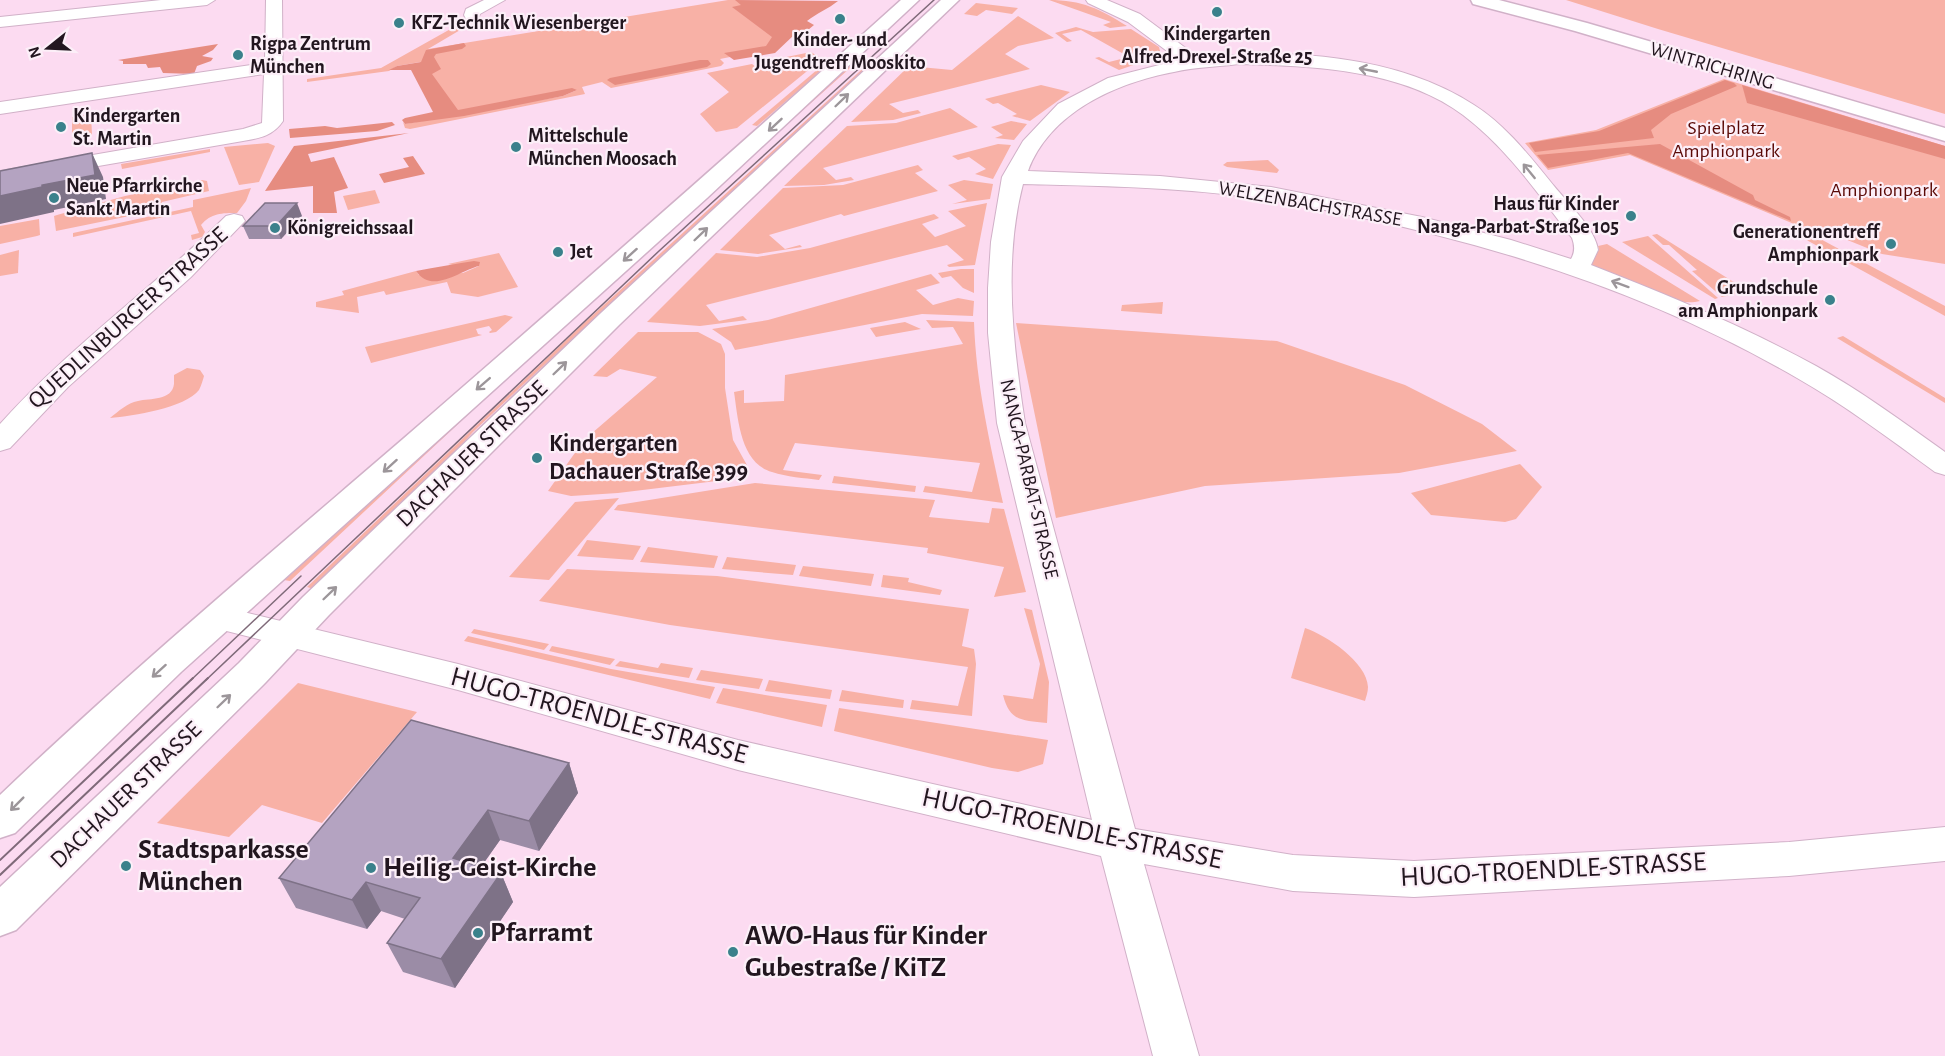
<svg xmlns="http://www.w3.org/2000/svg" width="1945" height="1056" viewBox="0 0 1945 1056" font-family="'Alegreya Sans',sans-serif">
	<rect width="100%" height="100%" fill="#fcdbf1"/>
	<!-- green -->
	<g fill="#f8b1a6">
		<path d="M728,0H736L782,35L770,49L720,59L724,63L721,66L611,88L602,82L582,87L585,94L410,129L405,128L403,122L405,124L563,96L577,90L456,112L420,62L397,66L389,71L307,82V79L381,68L463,22L472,23L428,49Z"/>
		<path d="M1049,0C1082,0 1100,9 1127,26L1110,28L1103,25L1111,22Z"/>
		<path d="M1566,0H1945V114L1658,29Z"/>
		<path d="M976,3L1018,8L1012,14L986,10L977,16L964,14Z"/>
		<path d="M1018,16L1054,38L1018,46L1005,54L1030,69L889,104L903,113L918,110L921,113L893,120L851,122L909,66L952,70Z"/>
		<path d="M1076,27L1093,32L1131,29L1159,47L1160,51L1157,57L1119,70L1095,58L1099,57L1109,62L1129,57L1081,30L1062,34L1072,41L1067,42L1055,33Z"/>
		<path d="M811,52L822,59L737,128L716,132L700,114L729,92L707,73L752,64L756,67L765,65L762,62Z"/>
		<path d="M831,58L835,59L757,126L752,125Z"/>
		<path d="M853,59L859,60L593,298L290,581L284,580L399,472Z"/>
		<path d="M870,62L876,63L803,126L540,369L473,432L450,458L317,590L307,587L583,324Z"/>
		<path d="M1724,79L1945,146V264L1882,254L1830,233L1794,224L1630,155L1548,170L1525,143L1596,130Z"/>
		<path d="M1041,85L1070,92L1030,121L1012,116L1017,114L998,103L993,104L985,99Z"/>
		<path d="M950,108L978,127L823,168L836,180L851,177L854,180L824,185L784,186L847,126L896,123Z"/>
		<path d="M91,114L92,135L72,138V117Z"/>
		<path d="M1011,121L1027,124L1014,140L995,138L1003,135L991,127Z"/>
		<path d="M268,143L275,146L259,182L239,185L224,147Z"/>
		<path d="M998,144L1011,145L993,179L975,174L986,169L969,157L958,160L952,156Z"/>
		<path d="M210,149V152L122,169L121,164Z"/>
		<path d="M1268,160L1279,170L1277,173L1227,167L1223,165L1227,162Z"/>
		<path d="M918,165L923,170L915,173L938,191L844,216L841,214L769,235L785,249L800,245L802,247L758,254L720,250L783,188L843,185Z"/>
		<path d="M202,180L207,181L209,191L162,202L159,210L56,231L54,216L57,215L125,196Z"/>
		<path d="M964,180L993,184L990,199L952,204L967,200L948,185Z"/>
		<path d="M251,188L246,201L237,213C222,213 211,213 201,225L205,232L202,237L192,240L191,235L199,233L191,211L73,237V233L193,207V200Z"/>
		<path d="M375,190L380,203L348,210L343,196Z"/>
		<path d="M987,203L975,265L949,267L947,265L964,260L947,245L706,305L719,321L743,316L747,320L700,326L647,322L716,253L757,257L810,248L934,214L939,218L922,224L935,237L966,226L948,211Z"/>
		<path d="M39,219L40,235L37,236L0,244V226Z"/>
		<path d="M1657,234L1748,291L1722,297L1692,271L1697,270L1669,245H1663L1652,235Z"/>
		<path d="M1813,235L1945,306V316L1801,237Z"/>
		<path d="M1648,236L1718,298L1715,299L1622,242Z"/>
		<path d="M1607,244L1700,301C1672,309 1620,279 1593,268L1590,262L1599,250L1598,246Z"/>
		<path d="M19,250L18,273L0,276V255Z"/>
		<path d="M499,253L518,287L478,297L451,293L447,282L386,295L384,291L357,297L359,313L316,307V302L344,295L342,291L416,271L419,275L463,273L479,266L463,263L457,266L448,264Z"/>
		<path d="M961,269H974V293L963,288L951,276L942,278L938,273Z"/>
		<path d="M931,274L940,283L916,290L933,305L958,298L974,301L973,316L922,314L735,350L731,342L712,329L768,320Z"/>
		<path d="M1163,302L1162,314L1121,311L1122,305Z"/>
		<path d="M505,315L513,317L496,332L490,333L489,332L492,330L489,326L476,329L478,334L482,335L371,363L365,347Z"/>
		<path d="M926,320L974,322C976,384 990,443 1003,503L923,492L925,486L972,492L980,463L795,443L783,470L822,475L819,480C804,478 787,477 772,472C740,463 738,418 734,392L744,390V403L784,401L785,375L963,344L953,327L932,328Z"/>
		<path d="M905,322L921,329L876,337L870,328Z"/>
		<path d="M1016,323L1277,341L1405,385L1482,424L1517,451L1399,473L1205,486L1056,518Z"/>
		<path d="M638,332H698L721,344L725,354V388L733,440L748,467L733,479L618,493L571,496L548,491L584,440L657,377L620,369L607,377L593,376Z"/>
		<path d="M1843,336L1945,398V403L1837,338Z"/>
		<path d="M187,368L200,370L204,376C203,380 201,386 199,390C185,408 133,416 110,418C119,411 127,403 138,401C150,398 172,401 174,384C174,381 174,378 174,375Z"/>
		<path d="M1520,464L1542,487L1516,519L1505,522L1431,515L1411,493Z"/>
		<path d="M834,476L916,486L915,492L832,483Z"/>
		<path d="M755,483L935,500L929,517L989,523L992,508L1004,509L1026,592L994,597L1004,567L927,553L928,548L614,510L618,505Z"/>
		<path d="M619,498L549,580L509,577L575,502Z"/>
		<path d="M587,540L641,546L633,560L577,556Z"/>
		<path d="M648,547L718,556L714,568L640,562Z"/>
		<path d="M727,557L796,565L793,575L722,569Z"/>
		<path d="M803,566L874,574L871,586L799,576Z"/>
		<path d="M567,569L717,576L969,609L962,646L974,649L976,664L972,716L910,709L912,700L958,706L968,667L670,625L539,601Z"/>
		<path d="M883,575L909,578L908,582L942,590L940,595L881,587Z"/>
		<path d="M1024,608L1032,610L1049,682L1047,723C1022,720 1010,722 1003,695L1033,699L1040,664Z"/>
		<path d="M1305,628C1326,635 1367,662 1368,687C1368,692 1366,697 1365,701L1291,678Z"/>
		<path d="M474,629L549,644L544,650L471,633Z"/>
		<path d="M468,636L611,669L715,687L710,699L464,641Z"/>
		<path d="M552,646L615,659L610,665L549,651Z"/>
		<path d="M620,661L658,668L661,663L693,668L689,678L615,666Z"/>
		<path d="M701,670L763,679L759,689L696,680Z"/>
		<path d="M769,680L832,690L830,699L765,691Z"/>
		<path d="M298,683L417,712L322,823L262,805L229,837L157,823Z"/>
		<path d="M723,688L827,705L822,727L716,703Z"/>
		<path d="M842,690L904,700L903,708L839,701Z"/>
		<path d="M839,708L1048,740L1043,764L1018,772L992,768L834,731Z"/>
	</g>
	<!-- forest -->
	<g fill="#e68c80">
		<path d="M735,0L838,1C828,9 817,13 807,21L814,25L802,35H794L775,53L734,60L724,53L766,46L772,37L732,7L741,5Z"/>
		<path d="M464,43L466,46L462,49L436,54L434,57L441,69L432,74L458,110L572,88L577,90L563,96L464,116L405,124L402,120L405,118L433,112L411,70H389L397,66L421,62L426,50Z"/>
		<path d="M218,44L213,50L202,56L213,58L211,61L197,66L194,74L163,73L160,67L148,68L146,64H123V61L118,60Z"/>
		<path d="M700,60H708L711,64L707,67L615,85L607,80L610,78Z"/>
		<path d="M1725,80L1734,83L1737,86L1671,114L1651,130L1654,138L1535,152L1529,143L1599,131Z"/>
		<path d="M1742,85L1945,146V159L1747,103Z"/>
		<path d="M392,122L395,125L377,131L290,138L289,129L325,126L337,128Z"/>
		<path d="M409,133L308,154L311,162L334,157L348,188L334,192L337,213H313V186L265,191L294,146Z"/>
		<path d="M1660,144L1753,195L1755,200L1790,217L1791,221L1628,153L1548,168L1537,155Z"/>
		<path d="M413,156L425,174L384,183L379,174L409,167L403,158Z"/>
		<path d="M474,261L480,262L479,266C461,270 432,295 416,271C436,267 455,264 474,261Z"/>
	</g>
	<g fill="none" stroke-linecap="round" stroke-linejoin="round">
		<defs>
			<g id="minor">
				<path d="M161,0H215L207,5L0,27V17Z"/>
				<path d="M266,0H282L283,121C273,136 260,138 243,141L0,183V171L243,129L262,123L264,74L0,114V102L265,63Z"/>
				<path d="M484,0H505L480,14L478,19H466L464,15L466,9Z"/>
				<path d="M1086,0H1107L1140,14L1199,58C1288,48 1397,55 1474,105C1506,125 1531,158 1554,186C1567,202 1596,230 1598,250L1591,265C1668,295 1743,326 1816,366C1861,391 1903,422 1945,452V475L1935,472C1890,439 1846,406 1797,378C1663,300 1515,250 1363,218C1325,210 1287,201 1248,197C1174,187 1098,186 1023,184C1003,261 1013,345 1025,423L1135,829L1293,855L1414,861L1789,842L1945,827V861L1789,876L1414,897L1293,891L1144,864L1199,1056H1153L1101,856L738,770L458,690L207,626L202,618L207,610L219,606L458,664L738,740L1092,820L997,423L988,333V288L991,242L1002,177L1023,141L1058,104L1108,78L1179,60L1128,22L1088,3ZM1239,64C1312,66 1402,69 1463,115C1507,148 1539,195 1572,238C1575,246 1575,252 1571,259L1511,240L1422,217L1271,187L1160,176L1028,171C1050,112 1116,83 1174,72C1195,67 1218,67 1239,64Z"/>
				<path d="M234,214L242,216L245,221L191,277L68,387L10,448L0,451V424C68,348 153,288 226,216Z"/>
			</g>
			<g id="major">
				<path d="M901,0H919L707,198L181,672L15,833L0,838V795C130,671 267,556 403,439C570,294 737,148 901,0Z"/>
				<path d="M941,0H959L619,325L329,615L265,683L16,930L0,936V887L239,663L303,597L601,313Z"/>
				<path d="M1471,0H1499L1587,23L1945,128V141L1575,31L1473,4Z"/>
			</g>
		</defs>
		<!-- minor casing -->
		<use href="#minor" stroke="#d1b1c8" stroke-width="2"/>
		<!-- major casing -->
		<use href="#major" stroke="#d1b1c8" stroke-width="3"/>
		<!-- minor -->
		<use href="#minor" fill="#fff" fill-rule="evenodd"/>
		<!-- major -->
		<use href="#major" fill="#fff" fill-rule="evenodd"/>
		<!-- tram-far1 -->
		<g stroke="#7f6a79" stroke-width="1.5">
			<path d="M191,680L301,576"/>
			<path d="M206,680L659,251L934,0"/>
		</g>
		<!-- tram -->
		<g stroke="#7f6a79" stroke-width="2">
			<path d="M0,860L193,678"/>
			<path d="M0,875L208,678"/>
		</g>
	</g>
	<!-- wall -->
	<g fill="#9b8ca6">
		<path d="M302,216L281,239H249L243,226Z"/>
		<path d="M569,763L578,793L539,851L500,840L481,867L501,873L513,902L455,988L403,972L387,943L405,919L381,911L367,929L296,908L279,878Z"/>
	</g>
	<!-- shaded-wall -->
	<g fill="#7e7287">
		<path d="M92,153L103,177L106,199L54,210V212L0,224V196L42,185Z"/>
		<path d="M297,203L302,216L281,239L276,226Z"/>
		<path d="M569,763L578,793L539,851L529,821Z"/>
		<path d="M488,810L500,840L466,888L453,858Z"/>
		<path d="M501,873L513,902L455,988L441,959Z"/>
		<path d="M366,882L381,911L367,929L352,900Z"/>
	</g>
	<!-- building -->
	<g fill="#b4a3c1" stroke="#7e7287" stroke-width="1.5">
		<path d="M92,153L95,175L42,185V187L0,196V171Z"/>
		<path d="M265,203H297L276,226H243Z"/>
		<path d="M411,720L569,763L529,821L488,810L453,858L501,873L441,959L387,943L420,898L366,882L352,900L279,878Z"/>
	</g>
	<!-- one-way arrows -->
	<defs><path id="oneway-shaft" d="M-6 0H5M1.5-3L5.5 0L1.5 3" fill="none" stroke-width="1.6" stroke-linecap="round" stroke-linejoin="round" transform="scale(1.5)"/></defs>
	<g stroke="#9c969a">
		<use href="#oneway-shaft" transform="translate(1368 70) rotate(-169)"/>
		<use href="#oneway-shaft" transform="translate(842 100) rotate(-44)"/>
		<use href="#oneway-shaft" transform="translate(775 125) rotate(137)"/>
		<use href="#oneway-shaft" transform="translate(1529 171) rotate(-129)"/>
		<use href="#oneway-shaft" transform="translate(701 234) rotate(-44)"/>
		<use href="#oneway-shaft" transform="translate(630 255) rotate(138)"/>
		<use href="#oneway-shaft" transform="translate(1620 284) rotate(-160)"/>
		<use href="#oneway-shaft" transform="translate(560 368) rotate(-44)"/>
		<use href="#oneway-shaft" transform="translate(483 384) rotate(139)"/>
		<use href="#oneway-shaft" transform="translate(390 466) rotate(138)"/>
		<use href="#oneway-shaft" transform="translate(330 593) rotate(-44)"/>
		<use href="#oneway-shaft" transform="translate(159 671) rotate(138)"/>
		<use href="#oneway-shaft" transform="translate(224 701) rotate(-44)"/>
		<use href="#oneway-shaft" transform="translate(17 804) rotate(135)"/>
	</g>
	<!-- markers -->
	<g fill="#3a818b" stroke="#fceff8" stroke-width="2">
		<circle cx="1217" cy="12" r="6"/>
		<circle cx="840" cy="19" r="6"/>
		<circle cx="399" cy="23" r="6"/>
		<circle cx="238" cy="55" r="6"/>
		<circle cx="61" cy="127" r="6"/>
		<circle cx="516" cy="147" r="6"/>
		<circle cx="54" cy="198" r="6"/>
		<circle cx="1631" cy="216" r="6"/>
		<circle cx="275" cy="228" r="6"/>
		<circle cx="1891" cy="244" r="6"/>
		<circle cx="558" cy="252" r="6"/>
		<circle cx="1830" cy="300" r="6"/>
		<circle cx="537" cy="458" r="6"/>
		<circle cx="126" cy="866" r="6"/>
		<circle cx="371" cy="868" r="6"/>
		<circle cx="478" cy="933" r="6"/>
		<circle cx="733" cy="952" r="6"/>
	</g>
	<g text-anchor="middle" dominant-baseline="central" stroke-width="4.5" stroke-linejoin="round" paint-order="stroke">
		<!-- far-poi labels -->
		<g font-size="20" font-weight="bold" fill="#22161f" stroke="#fceff8" text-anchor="start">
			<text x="411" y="23">KFZ-Technik Wiesenberger</text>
			<text x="1217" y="34" text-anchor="middle">Kindergarten<tspan x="1217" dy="23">Alfred-Drexel-Straße 25</tspan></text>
			<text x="840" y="40" text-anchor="middle">Kinder- und<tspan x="840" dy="23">Jugendtreff Mooskito</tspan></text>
			<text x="250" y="44">Rigpa Zentrum<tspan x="250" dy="23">München</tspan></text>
			<text x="73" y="116">Kindergarten<tspan x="73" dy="23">St. Martin</tspan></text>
			<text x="528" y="136">Mittelschule<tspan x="528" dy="23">München Moosach</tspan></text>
			<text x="66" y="186">Neue Pfarrkirche<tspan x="66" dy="23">Sankt Martin</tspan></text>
			<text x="1619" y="204" text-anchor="end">Haus für Kinder<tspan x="1619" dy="23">Nanga-Parbat-Straße 105</tspan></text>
			<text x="287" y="228">Königreichssaal</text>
			<text x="1879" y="232" text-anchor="end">Generationentreff<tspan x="1879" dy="23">Amphionpark</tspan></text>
			<text x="570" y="252">Jet</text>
			<text x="1818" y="288" text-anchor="end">Grundschule<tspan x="1818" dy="23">am Amphionpark</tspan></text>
		</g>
		<!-- far-street labels -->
		<g font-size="20" fill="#22161f" stroke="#fceff8">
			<text transform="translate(1712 66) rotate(16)">WINTRICHRING</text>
			<text transform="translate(1310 204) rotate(10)">WELZENBACHSTRASSE</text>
			<text transform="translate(1029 479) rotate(77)">NANGA-PARBAT-STRASSE</text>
		</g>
		<!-- far-park labels -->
		<g font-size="20" fill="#5a0906" stroke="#fceff8">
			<text x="1726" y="128">Spielplatz<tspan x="1726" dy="23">Amphionpark</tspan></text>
			<text x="1884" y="190">Amphionpark</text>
		</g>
		<!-- street labels -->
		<g font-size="24" fill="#22161f" stroke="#fceff8">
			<text transform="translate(128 318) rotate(-42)">QUEDLINBURGER STRASSE</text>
			<text transform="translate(472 454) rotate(-44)">DACHAUER STRASSE</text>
			<text transform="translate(126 795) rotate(-44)">DACHAUER STRASSE</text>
		</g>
		<!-- poi labels -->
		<g font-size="24" font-weight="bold" fill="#22161f" stroke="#fceff8" text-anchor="start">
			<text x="549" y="444">Kindergarten<tspan x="549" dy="28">Dachauer Straße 399</tspan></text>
		</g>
		<!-- near-street labels -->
		<g font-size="28" fill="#22161f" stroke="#fceff8">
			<text transform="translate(599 716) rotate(15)">HUGO-TROENDLE-STRASSE</text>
			<text transform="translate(1072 829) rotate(12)">HUGO-TROENDLE-STRASSE</text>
			<text transform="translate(1553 870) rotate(-3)">HUGO-TROENDLE-STRASSE</text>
		</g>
		<!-- near-poi labels -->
		<g font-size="28" font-weight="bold" fill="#22161f" stroke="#fceff8" text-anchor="start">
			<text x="138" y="850">Stadtsparkasse<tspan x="138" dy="32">München</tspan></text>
			<text x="383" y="868">Heilig-Geist-Kirche</text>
			<text x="490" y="933">Pfarramt</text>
			<text x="745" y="936">AWO-Haus für Kinder<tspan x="745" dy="32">Gubestraße / KiTZ</tspan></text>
		</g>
	</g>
	<!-- north arrow -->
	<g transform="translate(48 48) rotate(252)" stroke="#fceff8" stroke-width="4.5" paint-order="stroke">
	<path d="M0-4.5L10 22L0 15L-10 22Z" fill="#22161f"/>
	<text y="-9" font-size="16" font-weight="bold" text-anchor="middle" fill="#22161f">N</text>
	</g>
</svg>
